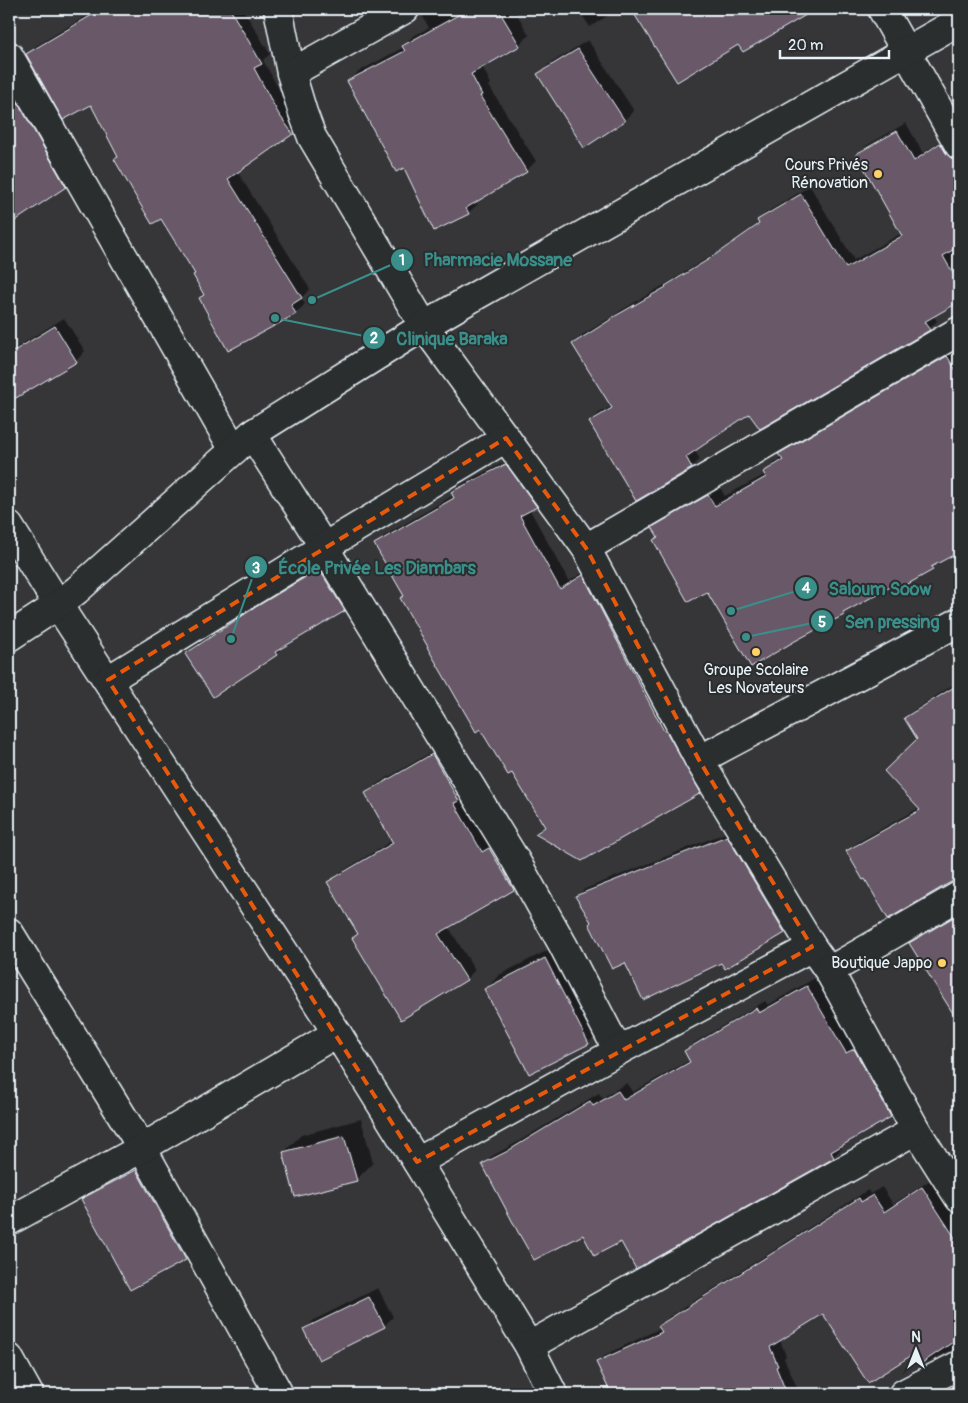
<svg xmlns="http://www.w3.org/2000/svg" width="968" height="1403" viewBox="0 0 968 1403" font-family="Pangolin,sans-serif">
	<rect width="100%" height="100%" fill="#363639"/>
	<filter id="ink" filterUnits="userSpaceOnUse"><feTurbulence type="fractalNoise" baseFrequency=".02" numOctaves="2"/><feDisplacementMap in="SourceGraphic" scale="10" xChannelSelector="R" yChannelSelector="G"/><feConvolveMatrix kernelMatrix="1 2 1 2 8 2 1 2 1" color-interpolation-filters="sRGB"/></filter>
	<g filter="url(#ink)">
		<!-- shadow -->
		<g fill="#0007">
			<path d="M98,9H243L270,54L263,60L287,104L301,124L292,133L237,171L310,289L301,298L305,304L296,313L228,349L200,298L205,293L196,273L162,217L119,156L92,104L28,54L36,46Z"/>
			<path d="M422,9H514L529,35L519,45L482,66L491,84L489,86L536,161L526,171L476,201L478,204L468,213L404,166L349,81L358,72L404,47V46L413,36L429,28L421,13Z"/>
			<path d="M578,9H618L590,27Z"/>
			<path d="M633,9H812L806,15L739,43L677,81Z"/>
			<path d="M588,40L634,111L625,120L585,146L539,75L548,65Z"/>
			<path d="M9,63L74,177L65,186L10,223Z"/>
			<path d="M906,123L923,153L949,136L959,150V300L933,315L937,321L929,329L749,413L694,449L700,459L692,467L637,499L590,422L599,413L612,406L574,344L582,335L615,315L620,311L671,281L675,278L719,251L760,222L758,220L767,212L810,186L854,260L902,233L858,154L866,146Z"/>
			<path d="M64,318L85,351L76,361L10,399L9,397V352Z"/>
			<path d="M958,347L959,349V551L939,561L932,569L894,584L849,608L843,614L708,590L659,536L654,528L664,517L719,486L725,496L766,474L765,472L775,462L783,457L780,454L790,444Z"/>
			<path d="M515,457L545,498L536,506L530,510L569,581L592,567L709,784L700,792L537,833L545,825L512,772L429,646L401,598L405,595L376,544L384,536L454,495L453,493L461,484Z"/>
			<path d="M329,561L353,601L344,610L286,645L276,654H186L195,645L265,600Z"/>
			<path d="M959,681V873L945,880L866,877L848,851L858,842L919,808V739L906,718L916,709Z"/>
			<path d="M442,746L522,880L513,888L448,926L475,970L466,979L401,1018L353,938L359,933L329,882L338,874L393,840L366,793L375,785Z"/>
			<path d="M735,829L792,924L784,932L725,968L721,961H626L592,922L577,896L585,889Z"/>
			<path d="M959,912V1020L910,943L919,935Z"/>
			<path d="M558,945L602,1029L588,1043L486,989L499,975Z"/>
			<path d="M815,978L855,1046L899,1107L890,1116L840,1145L842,1148L833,1157L636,1267L621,1241L583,1233L484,1164L492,1156L516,1143L599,1093L602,1098L627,1083L633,1092L690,1060L686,1052L694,1043L765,1001L768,1005Z"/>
			<path d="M361,1119L373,1163L356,1180L284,1152L301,1135Z"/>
			<path d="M150,1157L199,1245L186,1259L131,1288L83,1199L96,1186Z"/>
			<path d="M932,1179L959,1221V1348L951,1350L926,1363L924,1360L912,1353L824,1313L780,1340L786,1356L784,1358L800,1394H613L598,1362L607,1354L661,1328L660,1326L669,1317L868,1190L870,1194L882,1187L893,1204Z"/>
			<path d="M378,1288L393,1317L384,1326L305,1329L314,1320Z"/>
			<path d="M959,1379V1394H946L944,1391L953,1382Z"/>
		</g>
		<!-- building -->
		<g fill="#675967" stroke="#e8f1f8">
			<path d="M102,9H230L262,64L254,68L278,113L293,134L228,179L302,298L291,305L296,314L228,351L199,298L204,295L193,275L195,274L161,219L152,224L140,204L114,159L118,157L91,105L63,120L26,54Z"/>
			<path d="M469,9H498L520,46L471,74L482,95L480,96L527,172L466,208L469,214L434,231L404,168L396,172L347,81L405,51L402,46Z"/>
			<path d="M631,9H816L743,52L738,45L677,82Z"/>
			<path d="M578,49L625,121L584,148L537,74Z"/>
			<path d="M9,87L66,187L9,225Z"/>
			<path d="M897,131L914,161L940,143L946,153L951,158L955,160L959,166V246L943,256L959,284V302L924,322L930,330L760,429L749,414L686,457L692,468L636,501L589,422L612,408L572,344L610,320V319L666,287L665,286L709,259L759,224L757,220L801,194L846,268L902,236L856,154Z"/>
			<path d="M55,326L77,362L9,402V354Z"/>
			<path d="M947,356L959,375V552L931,567L933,570L897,590L894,585L843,613L844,615L795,641L751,667L707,592L688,602L653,540L658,537L652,527L708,495L715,506L766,477L763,472L783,460L778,454Z"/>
			<path d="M506,464L537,507L520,516L560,589L583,575L664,731H666L701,793L582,861L535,834L545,827L512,773L508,775L480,729L476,732L427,647H428L400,598L404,596L374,544L454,498L451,492Z"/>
			<path d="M319,569L345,611L275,652L277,655L213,697L185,654L254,608Z"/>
			<path d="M959,684V880L951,882L888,919L865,879L863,880L846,851L920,810L884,771L917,739L904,718Z"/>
			<path d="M432,754L459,801L454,803L482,852L489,848L514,890L438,934L467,980L401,1020L352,938L358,934L327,882L393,843L365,793Z"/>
			<path d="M727,836L785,933L725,969L721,963L643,1000L625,963L612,969L589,924L591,922L575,896Z"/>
			<path d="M959,914V1023L909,943Z"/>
			<path d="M545,958L589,1044L529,1074L484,989Z"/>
			<path d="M807,986L846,1053L854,1049L891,1117L831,1152L834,1158L636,1269L621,1242L594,1256L583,1235L534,1260L518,1232L482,1164L506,1152L590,1101L593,1106L618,1091L624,1100L690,1062L684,1051L756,1008L759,1013Z"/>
			<path d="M344,1136L357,1181L295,1197L283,1152Z"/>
			<path d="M136,1170L186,1260L130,1290L81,1199Z"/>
			<path d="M922,1187L959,1244V1338L919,1365L912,1355L868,1383L823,1314L770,1347L778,1366L776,1367L787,1394H611L596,1362L662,1332L658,1326L859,1198L861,1202L873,1195L884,1212Z"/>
			<path d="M369,1297L385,1327L319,1360L303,1329Z"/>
		</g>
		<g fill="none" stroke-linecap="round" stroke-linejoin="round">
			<defs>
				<g id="street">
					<path d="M278,9L291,73L303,113L312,137L424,326L586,548L699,760L812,947L829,971L916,1130L959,1198"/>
					<path d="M882,9L959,145"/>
					<path d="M9,56L234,450"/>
					<path d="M291,73L405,9"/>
					<path d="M252,434L324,547L516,861L563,945L618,1051"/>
					<path d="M9,526L58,605L337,1033L417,1162L529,1346L553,1394"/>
					<path d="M586,548L959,331"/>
					<path d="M9,637L58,605L77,590L252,434L424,326L477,295L959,21"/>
					<path d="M108,680L324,547L506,438"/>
					<path d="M699,760L959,622"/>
					<path d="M9,932L142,1148L279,1394"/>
					<path d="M829,971L959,896"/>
					<path d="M417,1162L618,1051L812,947"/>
					<path d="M9,1221L142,1148L337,1033"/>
					<path d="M529,1346L916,1130"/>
					<path d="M9,1358L29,1394"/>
					<path d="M903,1394L959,1365"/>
				</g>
			</defs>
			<!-- street casing -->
			<use href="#street" stroke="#e8f1f8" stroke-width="31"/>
			<!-- street -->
			<use href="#street" stroke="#2a2d2e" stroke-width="28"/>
		</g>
	</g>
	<!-- marked area -->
	<path fill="none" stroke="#e8590c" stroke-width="4" stroke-dasharray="10 6" stroke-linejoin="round" d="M506,438L586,548L699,760L812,947L417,1162L108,680Z"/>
	<!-- markers -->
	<g fill="#ffd166" stroke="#2a2d2e" stroke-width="2">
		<circle cx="878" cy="174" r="5"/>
		<circle cx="756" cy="652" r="5"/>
		<circle cx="942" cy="963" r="5"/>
	</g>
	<g text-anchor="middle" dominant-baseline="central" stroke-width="4" stroke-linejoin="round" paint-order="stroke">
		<!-- poi labels -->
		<g font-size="16" fill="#e8f1f8" stroke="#2a2d2e" text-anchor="end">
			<text x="868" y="165">Cours Privés<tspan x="868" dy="18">Rénovation</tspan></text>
			<text x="756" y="670" text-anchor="middle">Groupe Scolaire<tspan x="756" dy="18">Les Novateurs</tspan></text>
			<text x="932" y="963">Boutique Jappo</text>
		</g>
	</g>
	<!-- callouts -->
	<path fill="none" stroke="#3a8f8a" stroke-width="2" d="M312 300L402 260M275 318L374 338M231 639L256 567M731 611L806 588M746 637L822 621"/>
	<g fill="#3a8f8a" stroke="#2a2d2e" stroke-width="2">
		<circle cx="312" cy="300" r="5"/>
		<circle cx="275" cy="318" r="5"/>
		<circle cx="231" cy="639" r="5"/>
		<circle cx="731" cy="611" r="5"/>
		<circle cx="746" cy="637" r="5"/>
		<circle cx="402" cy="260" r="12"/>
		<circle cx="374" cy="338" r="12"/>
		<circle cx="256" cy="567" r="12"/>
		<circle cx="806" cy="588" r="12"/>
		<circle cx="822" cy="621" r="12"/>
	</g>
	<g font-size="15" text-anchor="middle" font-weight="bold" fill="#fff">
		<text x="402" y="265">1</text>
		<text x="374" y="343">2</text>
		<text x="256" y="573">3</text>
		<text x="806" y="593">4</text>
		<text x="822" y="627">5</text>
	</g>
	<g font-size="18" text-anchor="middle" font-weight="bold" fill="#3a8f8a" stroke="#2a2d2e" stroke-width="4" stroke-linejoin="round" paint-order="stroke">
		<text x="498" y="266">Pharmacie Mossane</text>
		<text x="452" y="345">Clinique Baraka</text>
		<text x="377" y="574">École Privée Les Diambars</text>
		<text x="880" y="595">Saloum Soow</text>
		<text x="892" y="628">Sen pressing</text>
	</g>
	<!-- margin -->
	<rect width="968" height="1403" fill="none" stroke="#2a2d2e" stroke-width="30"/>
	<rect x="15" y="15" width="938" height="1373" fill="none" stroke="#e8f1f8" stroke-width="2" filter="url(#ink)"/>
	<!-- north arrow -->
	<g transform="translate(916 1350)" stroke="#2a2d2e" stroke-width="4" paint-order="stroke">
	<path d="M0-4L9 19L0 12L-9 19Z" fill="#e8f1f8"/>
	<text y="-8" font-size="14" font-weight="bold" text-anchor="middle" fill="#e8f1f8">N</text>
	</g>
	<!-- scale -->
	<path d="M780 50v8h109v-8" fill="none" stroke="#e8f1f8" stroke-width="2.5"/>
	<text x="788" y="50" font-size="15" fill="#e8f1f8" stroke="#2a2d2e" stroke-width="4" paint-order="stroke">20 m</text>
</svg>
